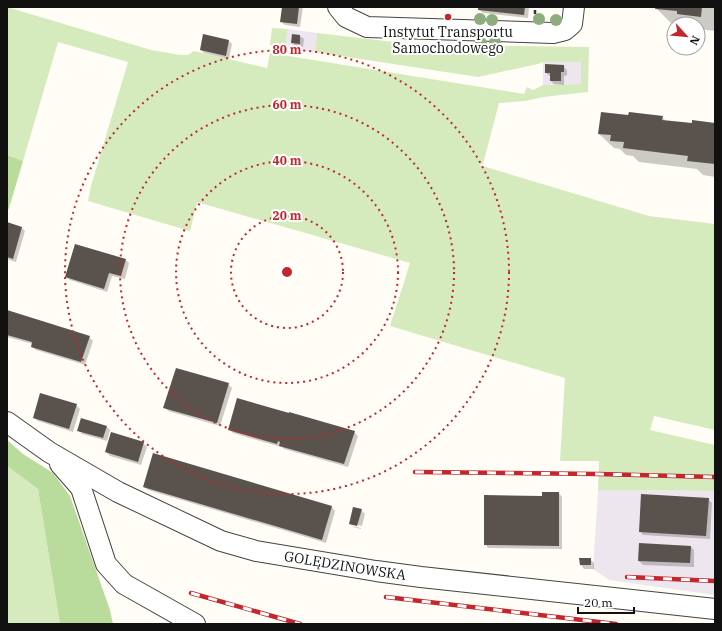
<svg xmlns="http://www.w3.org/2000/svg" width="722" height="631" viewBox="0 0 722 631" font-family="'IBM Plex Serif',serif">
	<rect width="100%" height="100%" fill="#fffdf5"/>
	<!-- industrial -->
	<g fill="#eee6ef">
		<path d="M288,29L317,33L315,52L285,48Z"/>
		<path d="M543,62H581V84L543,85Z"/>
		<path d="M598,490L715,491V595L609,580L593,569Z"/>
	</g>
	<!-- green -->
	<g fill="#d5ebbd">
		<path d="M7,7L151,50L180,55H188L194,51L267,68L270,53L524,94L527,87L533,90L543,85L581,84V62H543L538,64L478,77L315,52L317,33L420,45L589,47L588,92L543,97L525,101L499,103L483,164L479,165L649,216L715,224V430L654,416L650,430L715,445V491L598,490L599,461H560L565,378L390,326L410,263L197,202L190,231L88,201L91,186L128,62L58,42L23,161L7,155Z"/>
		<path d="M272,28L288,29L285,48L270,45Z"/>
		<path d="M7,466L38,489L60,624H7Z"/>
	</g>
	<!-- forest -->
	<g fill="#b9dc9c">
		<path d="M7,155L23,161L9,208L7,212Z"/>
		<path d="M7,440L23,454L53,473L70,496L110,610L113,624H60L38,489L7,466Z"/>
	</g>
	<!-- shadow -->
	<g fill="#0003">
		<path d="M283,7H303L300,27L285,25L281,22Z"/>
		<path d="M479,7H529L528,18L483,13L479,9Z"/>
		<path d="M657,7H715V31L698,29V24L671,23L656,8Z"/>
		<path d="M204,35L229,41L232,44L229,59L204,53L201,50Z"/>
		<path d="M300,36L304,39L303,47L295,46L292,42Z"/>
		<path d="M563,66L567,70V75L564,76V85L554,84L551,81V77L546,73Z"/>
		<path d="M629,116L662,117L666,121L693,124H715V177L703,175L697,169L639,162L633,156L626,155L620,149L614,148L599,134Z"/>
		<path d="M7,221V223L22,228L25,231L16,262L7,259Z"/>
		<path d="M126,260L129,263L125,279L112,276L107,292L70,280L66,277Z"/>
		<path d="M7,311L89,337L93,341L85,365L36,350L32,347L33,344L7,337Z"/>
		<path d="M228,384L232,388L220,426L168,411L165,407Z"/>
		<path d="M76,405L80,409L73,432L38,421L34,418Z"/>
		<path d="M107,427L110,430L107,441L82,434L79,430Z"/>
		<path d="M229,429L354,432L358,436L348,467L284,449L281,446V447L233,433Z"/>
		<path d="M143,443L147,447L141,465L110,456L106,452Z"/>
		<path d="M144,487L332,507L335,511L326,543L148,490Z"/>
		<path d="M559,493L562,497V549L488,548L485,544L544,497Z"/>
		<path d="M708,499L712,503L710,539L643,535L640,531Z"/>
		<path d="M361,510L365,514L362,526L352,524V526L361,528V529L353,527L350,523Z"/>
		<path d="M691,547L694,550V567L643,565L639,561Z"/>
		<path d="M590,559L594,563V569H584L581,565Z"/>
	</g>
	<!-- building -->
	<g fill="#5a524d">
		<path d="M282,7H299L297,24L280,22Z"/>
		<path d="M478,7H525L524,15L478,10Z"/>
		<path d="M656,7H702L701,17L677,14V11L655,9Z"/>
		<path d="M203,34L229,40L226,56L200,50Z"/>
		<path d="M292,34L300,35V44L291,43Z"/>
		<path d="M545,64L564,65V72H561V81H550V73H545Z"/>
		<path d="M601,112L628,115L629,112L663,116L662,120L692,123V120L715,123V164L687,161L688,156L623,148L624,142L610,141L611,135L598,134Z"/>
		<path d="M7,222L22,227L13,259L7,257Z"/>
		<path d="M75,244L126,259L121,276L109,273L104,289L65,277Z"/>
		<path d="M7,310L90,336L81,362L31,347L32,342L7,335Z"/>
		<path d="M176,368L229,383L217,423L163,408Z"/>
		<path d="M40,393L77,404L69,429L33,418Z"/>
		<path d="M237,398L289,413V412L355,431L344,464L279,446L280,442L278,441L277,444L228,430Z"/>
		<path d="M81,418L107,426L103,438L77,431Z"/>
		<path d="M111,432L144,442L138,462L105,452Z"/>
		<path d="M153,453L332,506L322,540L143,487Z"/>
		<path d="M542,492H559V546L484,545V495L542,496Z"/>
		<path d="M641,494L709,498L706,536L639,532Z"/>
		<path d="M353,507L362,509L357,526L349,524Z"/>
		<path d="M639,543L691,546L690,563L638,561Z"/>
		<path d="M579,558H591V565H580Z"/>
	</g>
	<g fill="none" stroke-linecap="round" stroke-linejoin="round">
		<defs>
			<g id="minor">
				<path d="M338,7L346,17L367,27L553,33L565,30L572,24L574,7"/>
				<path id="s1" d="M7,422L49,452L118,492L221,541L256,551L376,571L421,577L715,609"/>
				<path d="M60,464L81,488L106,564L124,584L195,624"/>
			</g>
		</defs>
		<!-- minor casing -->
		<use href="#minor" stroke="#444" stroke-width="22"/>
		<!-- path -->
		<path stroke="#333" stroke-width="2.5" stroke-dasharray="4 2" stroke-linecap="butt" d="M535,14V7"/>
		<!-- minor -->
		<use href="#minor" stroke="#fff" stroke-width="20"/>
		<defs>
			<g id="rail">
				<path d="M415,472L598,474L715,477"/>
				<path d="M627,577L715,581"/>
				<path d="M191,593L300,624"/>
				<path d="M386,597L616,624"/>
			</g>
		</defs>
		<!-- rail casing -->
		<use href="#rail" stroke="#c4262e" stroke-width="4.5"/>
		<!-- rail -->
		<use href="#rail" stroke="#fff" stroke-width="3" stroke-dasharray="9" stroke-linecap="butt"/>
	</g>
	<!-- trees -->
	<g fill="#8dad7f">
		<circle cx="480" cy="19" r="6"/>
		<circle cx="539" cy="19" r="6"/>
		<circle cx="492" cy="20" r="6"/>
		<circle cx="556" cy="20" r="6"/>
		<circle cx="495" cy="42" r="6"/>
		<circle cx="481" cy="43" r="6"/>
	</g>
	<!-- distance rings -->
	<g fill="none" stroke="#c4262e" stroke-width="2" stroke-dasharray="2 4">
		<circle cx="287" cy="272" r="56"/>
		<circle cx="287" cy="272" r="111"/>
		<circle cx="287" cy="272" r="167"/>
		<circle cx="287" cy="272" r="222"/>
	</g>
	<!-- markers -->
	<circle fill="#c4262e" stroke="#fff" stroke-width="1.5" cx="448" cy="17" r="4"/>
	<g text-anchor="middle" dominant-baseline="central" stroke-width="4" stroke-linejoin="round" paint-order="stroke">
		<!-- poi labels -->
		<g font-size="14" fill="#111" stroke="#fff">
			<text x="448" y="32">Instytut Transportu<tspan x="448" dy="16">Samochodowego</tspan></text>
		</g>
		<!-- street labels -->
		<g font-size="14" fill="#111" stroke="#fff">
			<text stroke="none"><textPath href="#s1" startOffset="372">GOLĘDZINOWSKA</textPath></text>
		</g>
	</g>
	<circle cx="287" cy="272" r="6" fill="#c4262e" stroke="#fff" stroke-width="2"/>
	<g font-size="12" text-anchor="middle" font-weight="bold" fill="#c4262e" stroke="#fff" stroke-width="4" stroke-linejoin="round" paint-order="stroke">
		<text x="287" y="54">80 m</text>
		<text x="287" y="109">60 m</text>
		<text x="287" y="165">40 m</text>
		<text x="287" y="220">20 m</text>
	</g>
	<!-- border -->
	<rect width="722" height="631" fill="none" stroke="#111111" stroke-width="16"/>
	<!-- north arrow -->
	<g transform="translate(686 36) rotate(117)"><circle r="19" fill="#ffffff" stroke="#a0a0a0"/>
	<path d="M0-3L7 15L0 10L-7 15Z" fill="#c4262e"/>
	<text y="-6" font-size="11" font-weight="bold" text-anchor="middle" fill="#111111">N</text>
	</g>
	<!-- scale -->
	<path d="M578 607v6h56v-6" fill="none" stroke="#111111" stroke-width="2"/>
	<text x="584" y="607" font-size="12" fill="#111111" stroke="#ffffff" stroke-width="3" paint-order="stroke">20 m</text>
</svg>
